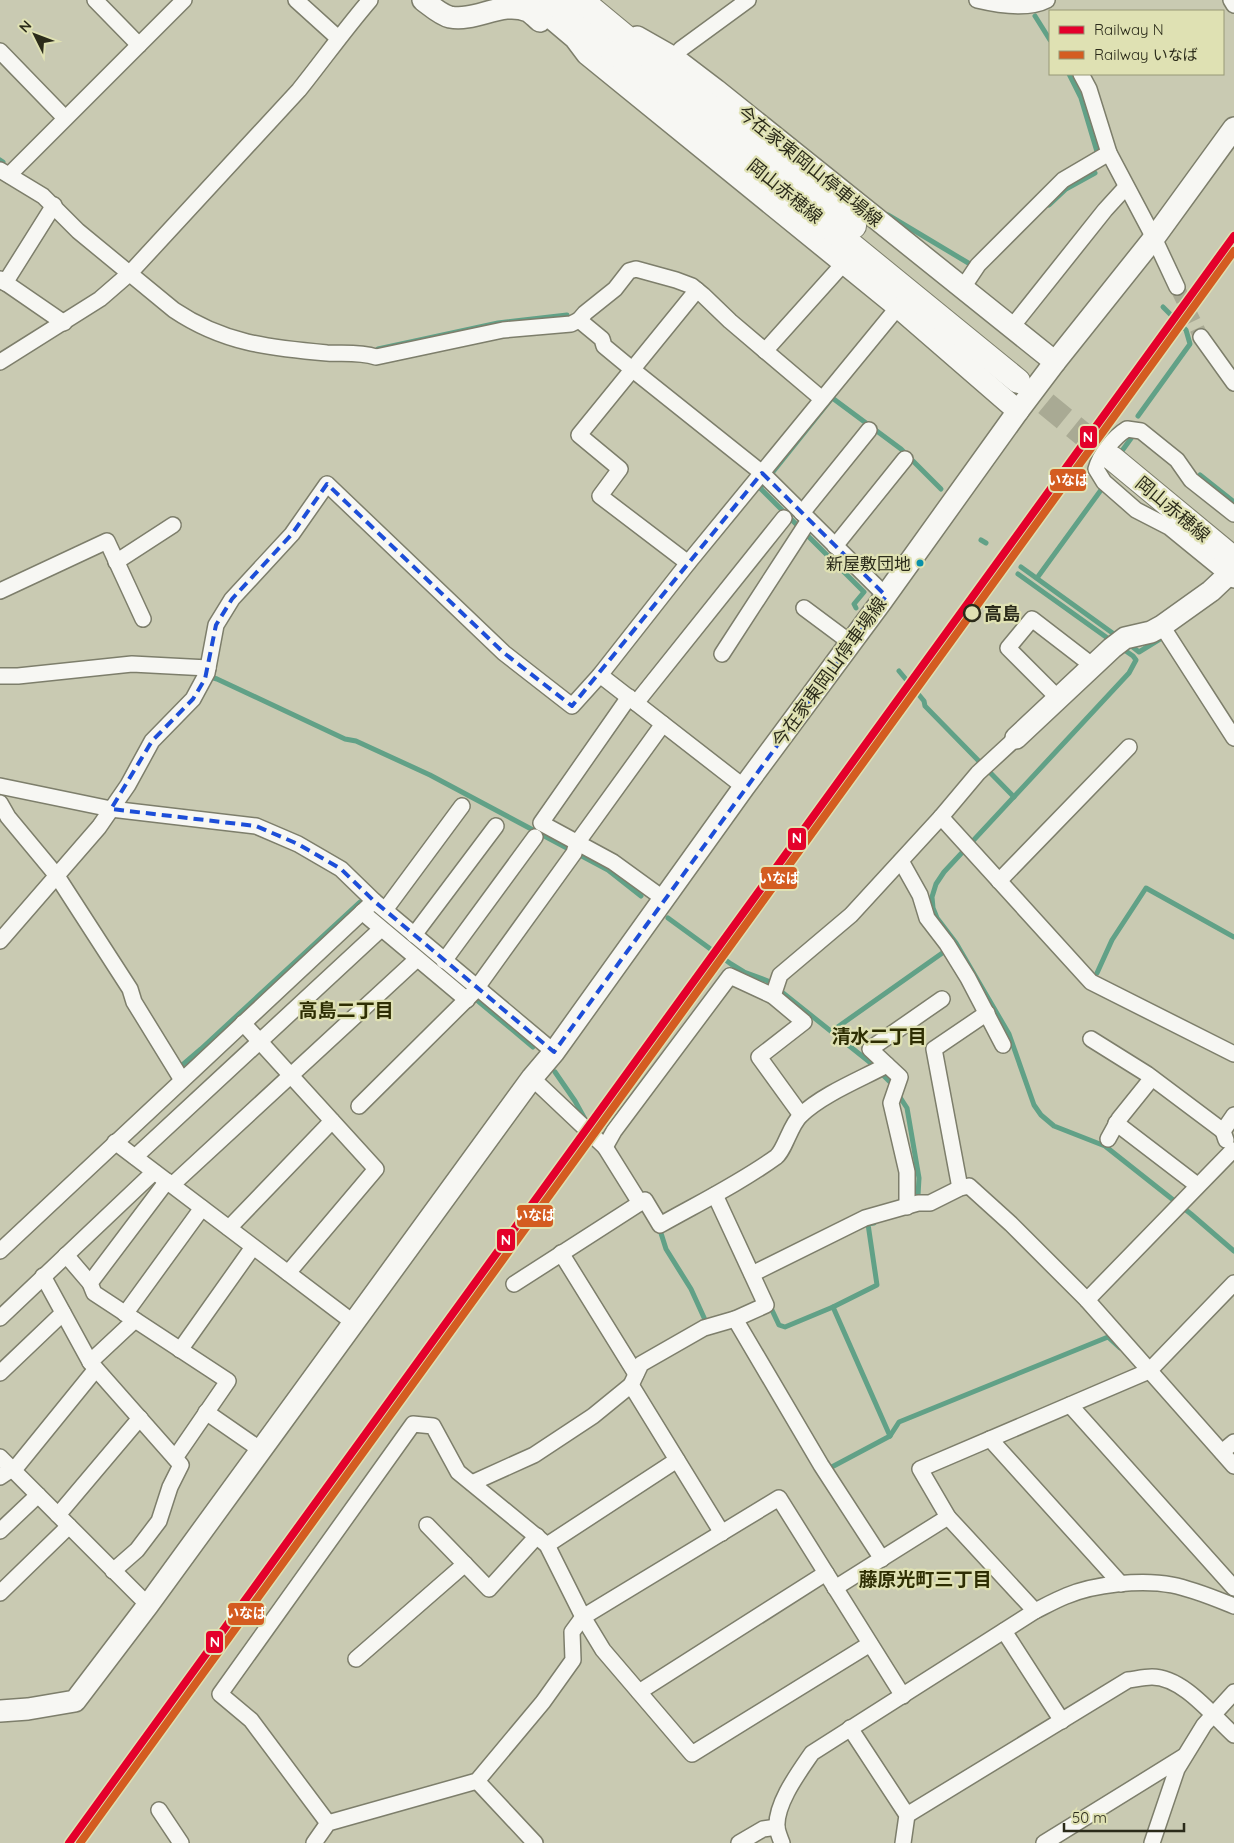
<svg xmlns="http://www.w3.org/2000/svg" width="1234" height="1843" viewBox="0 0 1234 1843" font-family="Quicksand,'Noto Sans JP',sans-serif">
	<rect width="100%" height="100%" fill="#c9cab2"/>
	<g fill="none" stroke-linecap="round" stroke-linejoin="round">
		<!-- stream -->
		<g stroke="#61a187" stroke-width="5">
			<path d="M1035,16L1050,40"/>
			<path d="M1069,74L1081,98L1098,155"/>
			<path d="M0,160L3,162"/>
			<path d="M1049,205L1066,189L1095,173"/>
			<path d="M888,215L975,267"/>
			<path d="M378,349L498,323L567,315"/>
			<path d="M831,397L901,449L941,489"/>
			<path d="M832,398L760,488L864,592L854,604L856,608"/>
			<path d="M1138,416L1190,344L1186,330L1163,307"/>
			<path d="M1119,455L1132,437"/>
			<path d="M1200,475L1234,502"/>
			<path d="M981,540L986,543"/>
			<path d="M1021,567L1118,637"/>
			<path d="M1018,574L1113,642"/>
			<path d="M1037,578L1101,490"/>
			<path d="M1129,644L1139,652L1160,639"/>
			<path d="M1120,647L1133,656L1136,660L1129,673L944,872L936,884L932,897L933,908L937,918L956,943L1009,1034L1034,1105L1041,1115L1054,1126L1105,1146L1191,1214L1234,1251"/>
			<path d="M899,671L924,701L925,706L1014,797"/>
			<path d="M207,676L217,679L345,739L356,741L430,775L608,870L641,896"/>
			<path d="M668,918L731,964L744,972L768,981L872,1064L890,1082L907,1108L919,1178L918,1195"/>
			<path d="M1097,973L1112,940L1146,888L1234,937"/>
			<path d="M472,996L533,1047"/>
			<path d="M832,1031L948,949"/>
			<path d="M178,1065L180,1067L201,1049L360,902L362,903"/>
			<path d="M555,1072L575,1101L586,1121"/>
			<path d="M660,1230L666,1249L691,1289L706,1322"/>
			<path d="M767,1310L771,1308L779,1325L785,1327L833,1307"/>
			<path d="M890,1436L899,1422L1108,1337L1120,1348"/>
			<path d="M828,1469L890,1436L833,1307L877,1285L868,1224L874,1223"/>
		</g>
		<!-- street-tunnel -->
		<path stroke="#a9aa94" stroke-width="15" stroke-dasharray="15 8" stroke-linecap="butt" d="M1177,287L1201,337"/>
		<!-- primary-tunnel -->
		<path stroke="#a9aa94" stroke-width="24" stroke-dasharray="24 12" stroke-linecap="butt" d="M1018,381L1112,458"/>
		<defs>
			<g id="street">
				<path d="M95,0L139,45"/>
				<path d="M296,0L338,38"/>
				<path d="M977,0C998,5 1028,10 1047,0"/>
				<path d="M1231,0L1234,5"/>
				<path d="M0,51L65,118"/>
				<path d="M669,64L681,49L748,0"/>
				<path d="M1081,74L1089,89L1109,153L1154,238L1177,287"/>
				<path d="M0,170L43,196L78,231L174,310C223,343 269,348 327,353C343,354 360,352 376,357L503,330L571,324L579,320L602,339L604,346L633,370L762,473L886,596"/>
				<path d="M9,175L184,0"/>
				<path d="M0,279L64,323"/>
				<path d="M5,283L54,205"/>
				<path d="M962,289L978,265L1063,180L1109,153"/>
				<path d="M579,320L585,313L615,289L629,271L636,269L676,280L692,286L703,295L730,321L822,399"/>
				<path d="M1011,328L1105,210L1126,187"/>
				<path d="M1201,337L1234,383"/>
				<path d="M765,351L844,263"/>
				<path d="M0,362L100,299L130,273L299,90C323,60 345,29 370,0"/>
				<path d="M802,513L869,430"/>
				<path d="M1234,514L1191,480L1177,460L1141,431L1127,429C1114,437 1100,454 1096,469L1104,482L1136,510L1169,527L1234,580"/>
				<path d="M835,546L905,459"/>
				<path d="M116,562L173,525"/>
				<path d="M688,563L600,496L620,469L579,435L697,290"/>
				<path d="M0,591L107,541L143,619"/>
				<path d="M804,608L851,643"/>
				<path d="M1162,626L1234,738"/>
				<path d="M722,654L809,520"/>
				<path d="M600,675L744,787"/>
				<path d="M0,676H18L132,664L208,668"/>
				<path d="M629,697L541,823L613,862L664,899"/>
				<path d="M1058,698L1008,648L1032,619L1093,666"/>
				<path d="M636,703L784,518"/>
				<path d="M0,786L111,809L256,826L298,844L341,869L374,901"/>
				<path d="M0,803L8,817L57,876L130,989L134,1002L182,1080"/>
				<path d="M941,817L1091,982L1234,1054"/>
				<path d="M901,861L920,895L927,918L947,944L968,978L1003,1045"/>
				<path d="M999,881L1129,747"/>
				<path d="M385,910L462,806"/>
				<path d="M362,912L467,1000"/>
				<path d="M414,935L496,826"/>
				<path d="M0,941L99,827L128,785L152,741L193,699L207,673L216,625L232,599L292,534L327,484L504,653L572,706L600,675L688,563L898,307"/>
				<path d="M444,961L535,837"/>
				<path d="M773,996L780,975L851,915L941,817L978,773L1016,738"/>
				<path d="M243,1023L376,1169L288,1273"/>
				<path d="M1091,1039L1147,1074L1223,1131"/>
				<path d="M532,1078L605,1147L640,1203L645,1200L660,1225C699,1203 740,1183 776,1157C785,1150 790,1125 801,1115C823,1094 861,1079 887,1065"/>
				<path d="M359,1106L473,993L574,853L577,843L663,724"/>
				<path d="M1116,1123L1197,1185"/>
				<path d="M1108,1139L1119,1119L1152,1078"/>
				<path d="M1226,1140L1223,1131L1234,1115"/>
				<path d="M115,1142L354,1323"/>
				<path d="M605,1147L614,1131L730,976L773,996L804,1022L759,1057L801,1115"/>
				<path d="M135,1157L381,929"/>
				<path d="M172,1185L417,959"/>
				<path d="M960,1188L934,1049L987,1013"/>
				<path d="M907,1207V1172L891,1103L900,1077L870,1049L942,999"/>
				<path d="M229,1228L332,1121"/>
				<path d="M0,1251L374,901L554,1052"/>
				<path d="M561,1253L636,1374"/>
				<path d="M66,1255L90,1283L94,1293L228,1381L175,1458"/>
				<path d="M752,1274L865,1218L918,1203H930L960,1188L969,1186L1011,1224L1087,1300L1234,1466"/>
				<path d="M43,1276L90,1362L181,1465L170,1487L159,1521L137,1550L113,1571"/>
				<path d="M90,1283L167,1181"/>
				<path d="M514,1284L640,1203"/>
				<path d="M1087,1300L1233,1150"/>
				<path d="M125,1314L202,1208"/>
				<path d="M0,1318L154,1172"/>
				<path d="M735,1319L821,1465L882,1559"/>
				<path d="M180,1350L253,1247"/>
				<path d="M90,1362L135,1320"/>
				<path d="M0,1373L63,1313"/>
				<path d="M631,1385L722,1533"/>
				<path d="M1070,1405L1234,1588"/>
				<path d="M206,1412L261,1450"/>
				<path d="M990,1439L1121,1584"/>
				<path d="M1222,1452L1234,1442"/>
				<path d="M0,1457L148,1605"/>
				<path d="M0,1477L18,1465L96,1369"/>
				<path d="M472,1483L534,1455L593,1416L631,1385L641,1364L704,1328L735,1319L766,1305L715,1195"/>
				<path d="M58,1515L140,1418"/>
				<path d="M427,1525L489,1589L537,1536"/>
				<path d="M0,1531L38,1495"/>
				<path d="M547,1545L677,1460"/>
				<path d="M835,1588L948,1517"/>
				<path d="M0,1593L69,1526"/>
				<path d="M1035,1611L948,1517L920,1469L1149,1371L1234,1283"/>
				<path d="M1004,1631L1062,1721"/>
				<path d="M356,1659L465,1564"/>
				<path d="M639,1692L826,1573"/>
				<path d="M850,1728L907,1815L903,1843"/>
				<path d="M477,1781L535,1843"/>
				<path d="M159,1810L181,1843"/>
				<path d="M907,1815L1128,1680C1136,1679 1144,1677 1152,1677C1183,1677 1212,1715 1234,1735"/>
				<path d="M328,1823L251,1720L220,1694L413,1424L433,1426L458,1472L547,1545L583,1617L603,1650L692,1754L870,1644"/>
				<path d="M314,1843L328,1823L477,1781L543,1702L573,1660L572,1632L583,1617L779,1498L903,1696"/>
				<path d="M739,1843L763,1829L777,1827"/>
				<path d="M782,1843C780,1838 778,1833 777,1828C775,1804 799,1772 812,1753L1035,1611C1045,1606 1056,1600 1066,1596C1094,1584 1142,1579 1172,1585C1193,1589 1214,1598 1234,1606"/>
				<path d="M1044,1843L1183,1757"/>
				<path d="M1152,1843L1177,1769L1204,1725L1234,1692"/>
			</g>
			<g id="secondary">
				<path d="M423,0C431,6 441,15 450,17C476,22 502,0 528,11C532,13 536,18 540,21"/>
				<path d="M530,0L575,38L587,54L898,307L1018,411"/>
				<path d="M637,37L674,58L716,90L1055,362"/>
				<path d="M1016,738L1112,648L1125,638L1151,632L1162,626L1211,591L1228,575"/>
				<path d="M0,1711L28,1709L75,1701L148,1605L532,1078L554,1052L744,787L881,602L1018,411L1055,362L1154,238L1234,128"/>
			</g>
			<g id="primary">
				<path d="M551,0L1018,381"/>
				<path d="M581,0L854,226"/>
				<path d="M1112,458L1234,559"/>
			</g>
		</defs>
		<!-- street casing -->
		<use href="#street" stroke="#7d7e6b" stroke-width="18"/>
		<!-- secondary casing -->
		<use href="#secondary" stroke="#7d7e6b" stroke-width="24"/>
		<!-- primary casing -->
		<use href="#primary" stroke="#7d7e6b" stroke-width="26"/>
		<!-- street -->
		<use href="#street" stroke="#f7f7f3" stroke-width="15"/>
		<!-- secondary -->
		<use href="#secondary" stroke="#f7f7f3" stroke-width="21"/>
		<!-- primary -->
		<use href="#primary" stroke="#f7f7f3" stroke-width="24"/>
		<defs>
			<path id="rail-1" d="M69,1843L1234,236"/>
			<path id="rail-2" d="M80,1843L1234,251"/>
		</defs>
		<!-- rail-1 casing -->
		<use href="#rail-1" stroke="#dfe1b3" stroke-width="11"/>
		<!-- rail-2 casing -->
		<use href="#rail-2" stroke="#dfe1b3" stroke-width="11"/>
		<!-- rail-1 -->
		<use href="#rail-1" stroke="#e4002b" stroke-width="8"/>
		<!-- rail-2 -->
		<use href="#rail-2" stroke="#d45c21" stroke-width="8"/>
	</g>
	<!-- marked area -->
	<path fill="none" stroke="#1d4ed8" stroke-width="4" stroke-dasharray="10 6" stroke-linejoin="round" d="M762,473L886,596L554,1052L374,901L341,869L298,844L256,826L111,809L152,741L193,699L205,679L216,625L232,599L292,534L327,484L504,653L572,706Z"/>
	<!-- markers -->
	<circle fill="#0990aa" stroke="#dfe1b3" stroke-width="2" cx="920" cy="563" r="4.5"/>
	<circle fill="#dfe1b3" stroke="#2b2b1a" stroke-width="2.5" cx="972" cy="613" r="8"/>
	<g text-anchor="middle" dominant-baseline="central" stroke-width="4.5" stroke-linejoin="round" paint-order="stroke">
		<!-- bus labels -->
		<g font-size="17" fill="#2b2b1a" stroke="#dfe1b3" text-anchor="end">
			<text x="911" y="563">新屋敷団地</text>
		</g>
		<!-- street labels -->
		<g font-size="18" fill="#2b2b1a" stroke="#dfe1b3">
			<text transform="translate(810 166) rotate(39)">今在家東岡山停車場線</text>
			<text transform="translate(785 191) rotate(39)">岡山赤穂線</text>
			<text transform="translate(1173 509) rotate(40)">岡山赤穂線</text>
			<text transform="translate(829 672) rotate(-54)">今在家東岡山停車場線</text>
		</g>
		<!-- stop labels -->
		<g font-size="18" font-weight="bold" fill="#2b2b1a" stroke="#dfe1b3" text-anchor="start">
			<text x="984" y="613">高島</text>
		</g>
		<!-- neighbourhood labels -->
		<g font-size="19" font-weight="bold" fill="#2e2e03" stroke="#dfe1b3">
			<text x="346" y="1010">高島二丁目</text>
			<text x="879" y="1036">清水二丁目</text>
			<text x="925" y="1579">藤原光町三丁目</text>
		</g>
	</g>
	<g stroke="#dfe1b3" stroke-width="2">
		<rect x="1079" y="425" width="19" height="24" rx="5" fill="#e4002b"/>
		<rect x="1049" y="468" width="38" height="24" rx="5" fill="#d45c21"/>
		<rect x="787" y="827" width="20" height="24" rx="5" fill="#e4002b"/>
		<rect x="760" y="866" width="38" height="24" rx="5" fill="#d45c21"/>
		<rect x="516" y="1204" width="38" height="24" rx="5" fill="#d45c21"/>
		<rect x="496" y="1228" width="20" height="24" rx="5" fill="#e4002b"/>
		<rect x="227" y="1602" width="38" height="24" rx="5" fill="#d45c21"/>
		<rect x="205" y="1630" width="19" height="24" rx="5" fill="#e4002b"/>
	</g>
	<g font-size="14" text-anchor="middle" font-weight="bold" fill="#fff">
		<text x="1088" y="442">N</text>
		<text x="1068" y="485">いなば</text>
		<text x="797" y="843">N</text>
		<text x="779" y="883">いなば</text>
		<text x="535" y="1220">いなば</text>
		<text x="506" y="1245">N</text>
		<text x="246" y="1618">いなば</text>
		<text x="215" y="1647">N</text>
	</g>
	<!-- legend -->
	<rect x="1049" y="10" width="175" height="65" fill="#dfe1b3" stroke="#979876"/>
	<rect x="1059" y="26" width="25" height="8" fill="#e4002b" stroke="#979876"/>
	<text x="1094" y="35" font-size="15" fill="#2b2b1a">Railway N</text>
	<rect x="1059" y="51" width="25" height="8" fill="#d45c21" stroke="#979876"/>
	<text x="1094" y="60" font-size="15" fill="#2b2b1a">Railway いなば</text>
	<!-- north arrow -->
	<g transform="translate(35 35) rotate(312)" stroke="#dfe1b3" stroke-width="4" paint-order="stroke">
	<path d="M0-4L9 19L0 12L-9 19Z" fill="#2b2b1a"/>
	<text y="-8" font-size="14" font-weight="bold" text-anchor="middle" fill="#2b2b1a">N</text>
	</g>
	<!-- scale -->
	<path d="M1064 1823v8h120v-8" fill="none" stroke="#2b2b1a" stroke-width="2.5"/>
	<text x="1072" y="1823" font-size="15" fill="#2b2b1a" stroke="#dfe1b3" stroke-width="4" paint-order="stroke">50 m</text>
</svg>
